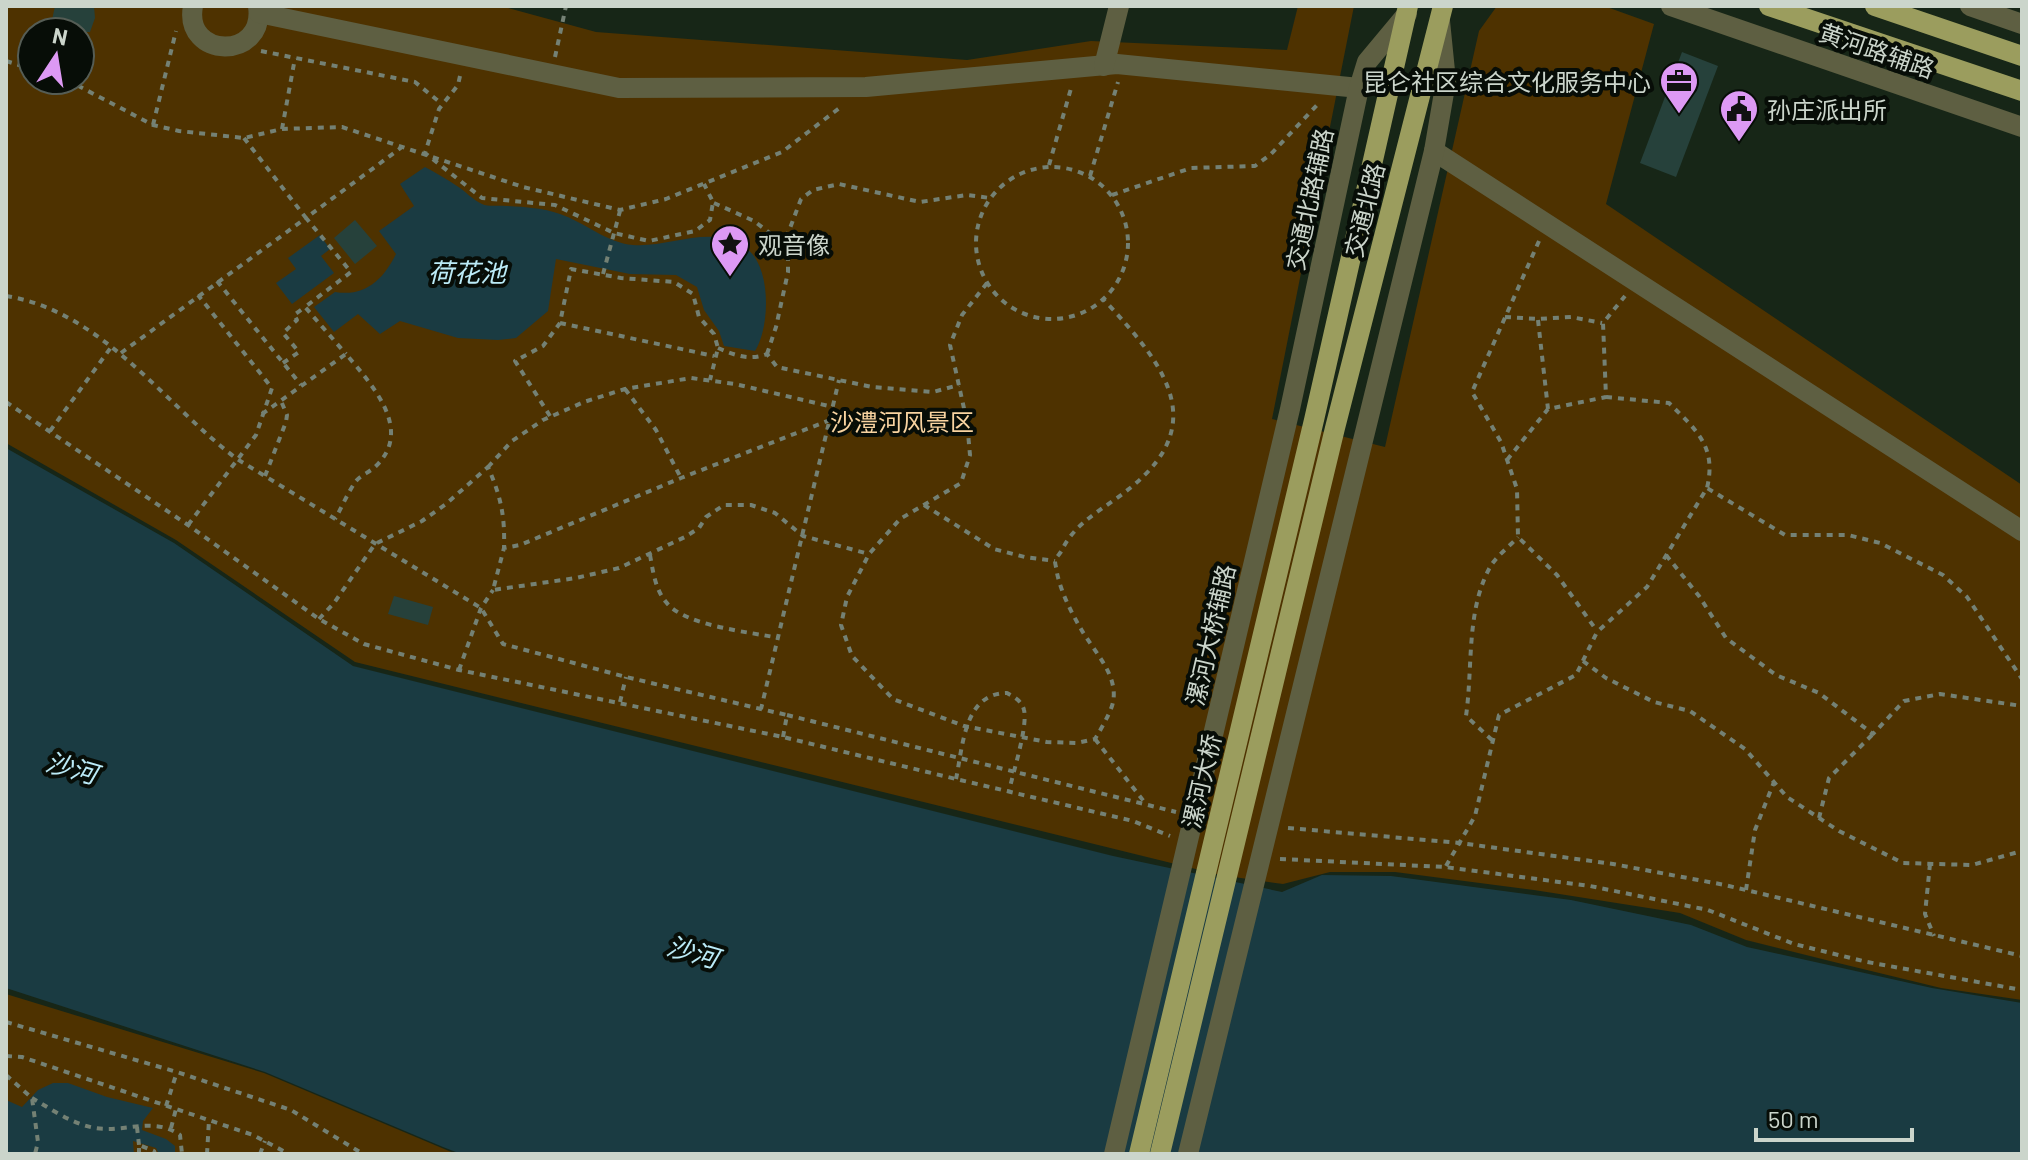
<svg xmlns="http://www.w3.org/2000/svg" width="2028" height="1160" viewBox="0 0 2028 1160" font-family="Barlow,'Noto Sans SC',sans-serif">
	<rect width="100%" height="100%" fill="#172617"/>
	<!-- green -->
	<g fill="#4e3200" fill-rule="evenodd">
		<path d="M6,6H501L596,32L967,60L1091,41L1287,50L1298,6H1354L1272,419L1385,447L1479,31L1497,6H1604L1654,24L1606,204L2022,485V1000L1941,988L1834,962L1746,940L1680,913L1534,890L1395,872H1330L1283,884L1220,875L355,662L176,540L6,443ZM32,32H80V80H32Z"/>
		<path d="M6,994L264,1073L456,1154H6Z"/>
	</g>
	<!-- water -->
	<g fill="#1a3b42">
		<path d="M425,167C436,173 447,179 457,186C465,191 473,200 482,204C488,207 499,205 506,206C525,207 542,208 560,214C584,222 607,243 633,245C669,248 713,223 746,248C772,267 770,327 755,351L724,346L719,331L704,310L697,287L676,275L630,274L556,259L548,311L516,338L498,340L458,338L400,321L380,334L358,314L334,332L314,307L335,292C365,297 383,280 396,254L379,231L414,206L400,184Z"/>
		<path d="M320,235L330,249L321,256L334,273L292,304L276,283L296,269L288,258Z"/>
		<path d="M6,448L174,543L353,666L1113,856L1282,892L1322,875L1391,876L1571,900L1691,925L1747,947L1932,988L2022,1003V1154H461L443,1147L265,1072L6,988Z"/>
		<path d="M53,1083H68L107,1097L153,1108L143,1121L142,1130L166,1139L175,1146V1154H159L156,1148L133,1141L134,1154H6V1100L22,1107L38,1090Z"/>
	</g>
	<!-- building -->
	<g fill="#26413b">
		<path d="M55,6H94L95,18L90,32H57L52,20Z"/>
		<path d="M1682,52L1718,66L1676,177L1640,163Z"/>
		<path d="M355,220L377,246L355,264L334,238Z"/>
		<path d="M394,596L433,607L428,625L388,614Z"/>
	</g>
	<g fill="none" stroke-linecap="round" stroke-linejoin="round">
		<!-- path -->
		<g stroke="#748174" stroke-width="4" stroke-dasharray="6 6" stroke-linecap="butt">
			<path d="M261,51L415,82L442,104"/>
			<path d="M555,57L566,6"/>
			<path d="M6,61L32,69"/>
			<path d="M460,76L458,85L439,109L425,153L482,198L555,205L614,233L649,241L695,231L710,220L713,202L704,184"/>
			<path d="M67,80L153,125L179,131L244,138L282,129L342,127L523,187L620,210L666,199L782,152L842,106"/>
			<path d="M153,125L176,31"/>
			<path d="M282,129L295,58"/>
			<path d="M244,138L306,218L402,147"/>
			<path d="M1049,165L1072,85"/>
			<circle cx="1052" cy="243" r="76"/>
			<path d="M1090,176L1118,82"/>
			<path d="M1112,195L1191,168L1255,166L1271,154L1317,105"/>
			<path d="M714,203L754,221L784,244"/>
			<path d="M1539,241L1472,392L1501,442L1517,489L1518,537L1557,575L1597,631"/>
			<path d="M603,274L620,211"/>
			<path d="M217,281L301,385"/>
			<path d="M987,283L962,315L950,345L967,422L970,455L961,483L900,519L869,554L847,597L841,625L852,656L893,699L964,726L1047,742L1077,743L1095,739C1101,729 1108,717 1112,706C1121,677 1094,652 1081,629C1071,612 1061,592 1057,573C1057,569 1055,565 1055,561C1056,557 1060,554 1062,550C1073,527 1093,515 1114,500C1215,431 1170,370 1104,300"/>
			<path d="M6,296C102,311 164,404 237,459L481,608L503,644L626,677L761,709"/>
			<path d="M1505,317L1538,319L1571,317L1602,323"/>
			<path d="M1538,320L1548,409"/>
			<path d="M560,323L714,356"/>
			<path d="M718,348C734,355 749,361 767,354L777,367L872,387L933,392L959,385"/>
			<path d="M121,353L306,218L351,272L305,307"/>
			<path d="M767,354L776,327L788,272V254L784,244L801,199L813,190L839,184L920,202L967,195L990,198"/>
			<path d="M283,363L299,352L283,333L297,320L294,315L305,307L346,354"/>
			<path d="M625,389L656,430L681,478"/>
			<path d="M1606,397L1669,403C1696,430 1717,446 1707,488"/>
			<path d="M6,402L188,525L319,619L364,644L459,670L783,737L956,779L1133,821L1170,836"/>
			<path d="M262,414L346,354C371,384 414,429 376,466C370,472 361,475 356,481C348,492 342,507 335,519"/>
			<path d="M550,416L515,361L543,346L560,323L571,269L621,278L674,282L693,294L699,317L714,334L718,348L710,380"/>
			<path d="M830,420L681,478L520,545L504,548L493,590L576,578L619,568L685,537L699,528L706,517L724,505H751L775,513L803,536L869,554"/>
			<path d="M50,431L112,346"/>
			<path d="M1507,460L1548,409L1606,397L1603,323L1625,296"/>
			<path d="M488,467L512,441L543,420L584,402L625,389L691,378L735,384L833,407"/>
			<path d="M265,476L286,422L287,415L281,401"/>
			<path d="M924,505L994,549L1025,557L1055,561"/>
			<path d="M188,525L256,435L272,388L198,295"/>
			<path d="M650,555C653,571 655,589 666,602C684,626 750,632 779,638"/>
			<path d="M1666,555L1699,596L1726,638L1776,675L1819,693L1873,734L1904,701L1940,694L2022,706"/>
			<path d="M319,619L334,603L375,544L422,521L446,504L488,467C501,497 505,516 504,548"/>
			<path d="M1583,661L1606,678L1654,702L1690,711L1745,749L1787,797L1839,831L1903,863L1972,865L2022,851"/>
			<path d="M459,670L481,608L493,590"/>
			<path d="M620,702L626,677"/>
			<path d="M787,715L1176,812"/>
			<path d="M783,737L787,715L761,709L839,380"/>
			<path d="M1095,739L1146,804"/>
			<path d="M1492,740L1466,716C1473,667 1466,613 1489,569C1495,557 1509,547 1518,537"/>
			<path d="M956,779C963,746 964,693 1007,693C1014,697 1022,701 1024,710C1028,726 1013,773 1009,791"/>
			<path d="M1819,818L1829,778L1873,734"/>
			<path d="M1288,828L1460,843L1613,864L1725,885L2022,956"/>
			<path d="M1280,859L1445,867L1590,886L1708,910L1794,944L1867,962L2022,990"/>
			<path d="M1930,864L1925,914L1934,936"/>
			<path d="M1446,866L1475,816L1499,715L1576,675L1597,632L1647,587L1707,488L1785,535H1848L1880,543L1943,575L1967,597L2022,679"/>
			<path d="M1746,890L1755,830L1774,782"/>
			<path d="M6,1022L177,1072L291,1110L363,1154"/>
			<path d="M6,1056L22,1057L253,1135L289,1154"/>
			<path d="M6,1075L32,1098L38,1142L35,1154"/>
			<path d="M32,1098C51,1109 72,1124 95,1128C124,1133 154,1116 180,1135L182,1154"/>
			<path d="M166,1106L177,1072"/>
			<path d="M137,1127L139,1145"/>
			<path d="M171,1128L176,1109"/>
			<path d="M139,1154V1145L154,1151L155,1154"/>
			<path d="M207,1154L209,1120"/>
			<path d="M260,1154L265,1141"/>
		</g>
		<!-- minor -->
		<g stroke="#5e5f42" stroke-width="20">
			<path d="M193,6C183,59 266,61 258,6"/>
			<path d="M1671,6L2022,127"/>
			<path d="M1970,6L2022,24"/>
			<path d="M259,13L619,88L866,87L1117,64L1359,88"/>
			<path d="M1104,66L1119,6"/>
			<path d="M1434,151L2022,531"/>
			<path d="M1114,1154L1290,409L1359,88L1367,62L1407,14"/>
			<path d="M1188,1154L1434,151L1446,81L1440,21"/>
		</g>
		<!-- major -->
		<g stroke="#9b9d5e" stroke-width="20">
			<path d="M1769,6L2022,91"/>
			<path d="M1875,6L2022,56"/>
			<path d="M1139,1154L1314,420L1408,6"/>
			<path d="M1160,1154L1335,428L1443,6"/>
		</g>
	</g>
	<!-- icons -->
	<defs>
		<symbol id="office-pin" viewBox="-11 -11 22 30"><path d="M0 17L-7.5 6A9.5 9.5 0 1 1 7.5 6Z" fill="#dd99f4" stroke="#070d07"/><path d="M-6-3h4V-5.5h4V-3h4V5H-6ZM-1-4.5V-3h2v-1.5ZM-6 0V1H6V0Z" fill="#111"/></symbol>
		<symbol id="civic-pin" viewBox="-11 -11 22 30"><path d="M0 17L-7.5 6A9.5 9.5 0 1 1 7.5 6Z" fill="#dd99f4" stroke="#070d07"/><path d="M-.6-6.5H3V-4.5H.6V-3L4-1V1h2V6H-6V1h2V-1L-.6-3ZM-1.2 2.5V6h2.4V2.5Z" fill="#111"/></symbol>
		<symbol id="sight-pin" viewBox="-11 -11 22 30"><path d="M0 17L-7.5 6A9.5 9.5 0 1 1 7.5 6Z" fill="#dd99f4" stroke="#070d07"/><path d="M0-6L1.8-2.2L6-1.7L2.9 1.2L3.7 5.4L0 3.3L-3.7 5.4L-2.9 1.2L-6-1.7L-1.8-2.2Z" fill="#111"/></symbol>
	</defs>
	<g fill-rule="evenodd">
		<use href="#office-pin" x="1657" y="59" width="44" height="60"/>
		<use href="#civic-pin" x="1717" y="87" width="44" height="60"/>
		<use href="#sight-pin" x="708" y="222" width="44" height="60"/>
	</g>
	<g text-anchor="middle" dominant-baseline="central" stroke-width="8" stroke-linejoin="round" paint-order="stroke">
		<!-- street labels -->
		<g font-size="24" fill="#cbd5cb" stroke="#070d07">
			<text transform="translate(1877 50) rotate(19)">黄河路辅路</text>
			<text transform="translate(1309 199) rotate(-78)">交通北路辅路</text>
			<text transform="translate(1364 210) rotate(-76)">交通北路</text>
			<text transform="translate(1210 635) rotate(-77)">漯河大桥辅路</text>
			<text transform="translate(1201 781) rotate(-77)">漯河大桥</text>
		</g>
		<!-- poi labels -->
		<g font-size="24" fill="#cbd5cb" stroke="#070d07" text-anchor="start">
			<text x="1651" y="81" text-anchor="end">昆仑社区综合文化服务中心</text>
			<text x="1767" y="109">孙庄派出所</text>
			<text x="758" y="244">观音像</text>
		</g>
		<!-- park labels -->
		<g font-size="24" fill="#f9d4a1" stroke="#070d07">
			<text x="902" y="421">沙澧河风景区</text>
		</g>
		<!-- water labels -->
		<g font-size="26" font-style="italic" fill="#bbebf7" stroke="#070d07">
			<text x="467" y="271">荷花池</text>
			<text transform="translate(72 767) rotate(16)">沙河</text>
			<text transform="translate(693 951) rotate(16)">沙河</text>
		</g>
	</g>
	<!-- border -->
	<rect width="2028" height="1160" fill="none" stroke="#cbd5cb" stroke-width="16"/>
	<!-- north arrow -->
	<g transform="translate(56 56) rotate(12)"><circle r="38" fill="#070d07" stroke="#555d55" stroke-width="2"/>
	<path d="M0-6L14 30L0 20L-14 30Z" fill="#dd99f4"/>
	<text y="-12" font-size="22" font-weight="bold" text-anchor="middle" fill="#cbd5cb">N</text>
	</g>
	<!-- scale -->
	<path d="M1756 1128v12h156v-12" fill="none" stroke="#cbd5cb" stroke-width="4"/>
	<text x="1768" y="1128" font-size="24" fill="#cbd5cb" stroke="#070d07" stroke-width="6" paint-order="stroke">50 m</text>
</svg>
